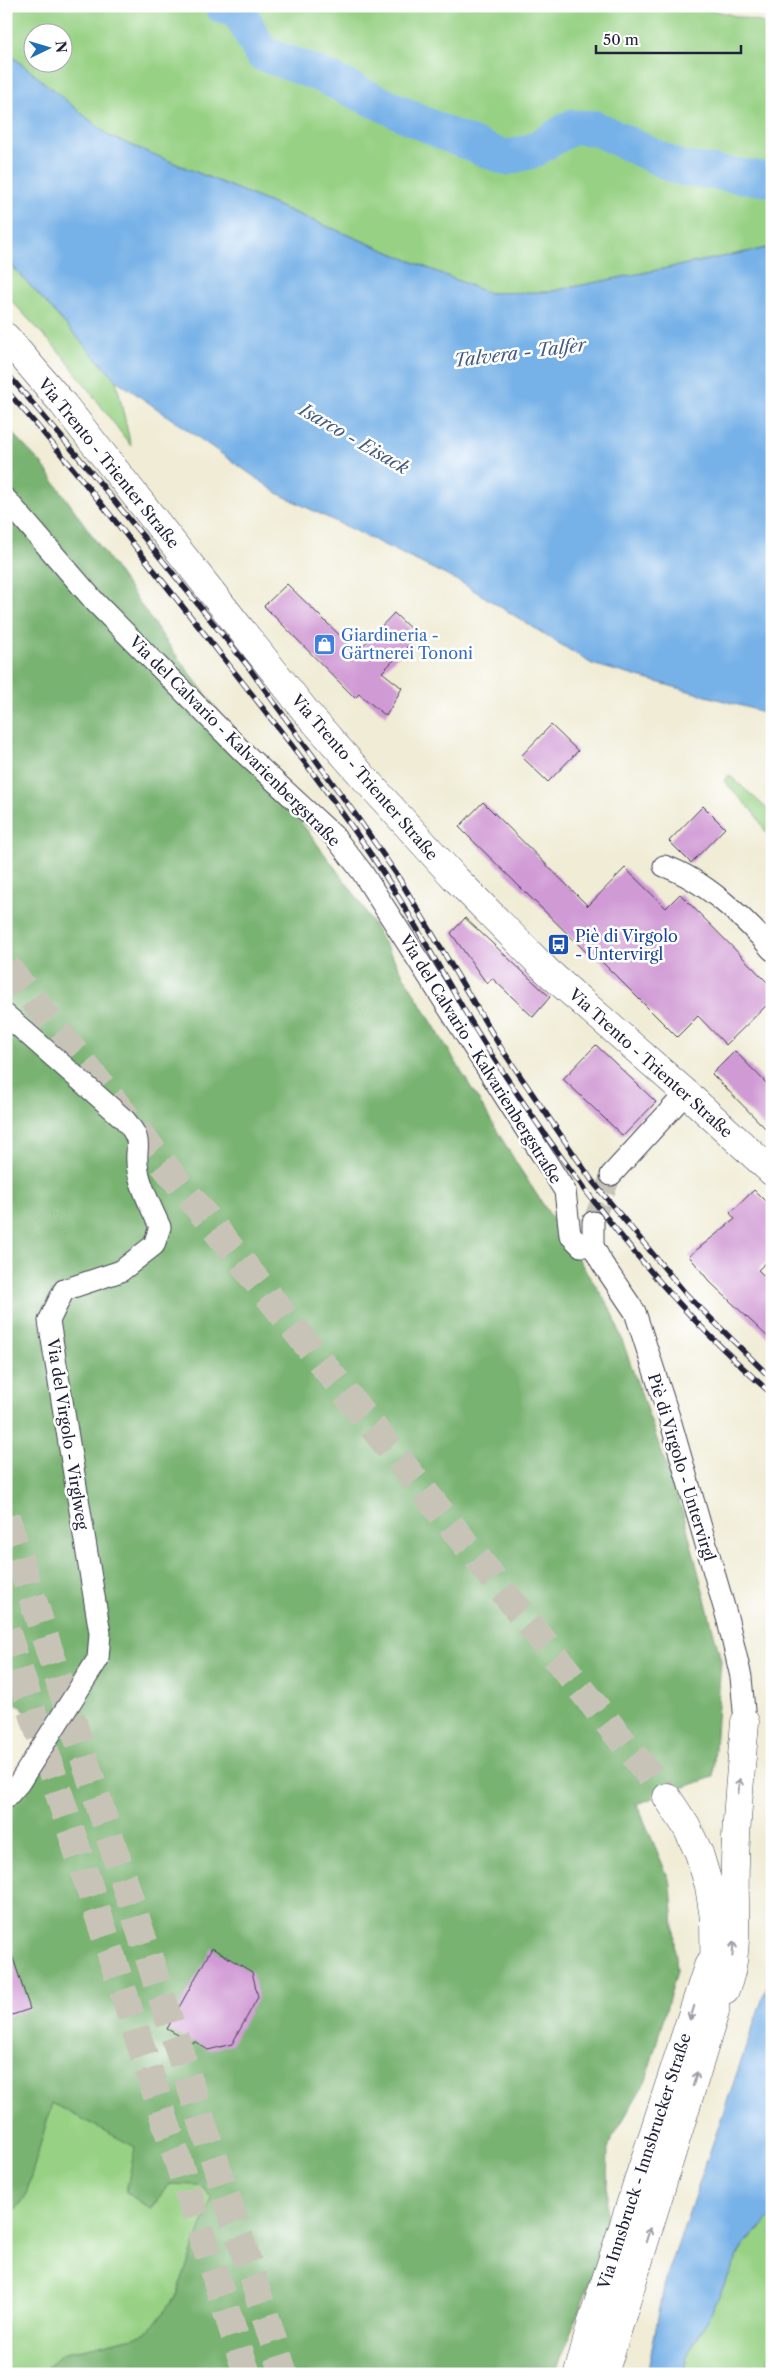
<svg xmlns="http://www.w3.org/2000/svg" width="778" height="2380" viewBox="0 0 778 2380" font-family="'Libre Caslon Text',serif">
	<rect width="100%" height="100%" fill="#fff"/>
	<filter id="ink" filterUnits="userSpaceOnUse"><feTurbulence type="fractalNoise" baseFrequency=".02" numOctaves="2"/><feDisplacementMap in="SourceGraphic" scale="10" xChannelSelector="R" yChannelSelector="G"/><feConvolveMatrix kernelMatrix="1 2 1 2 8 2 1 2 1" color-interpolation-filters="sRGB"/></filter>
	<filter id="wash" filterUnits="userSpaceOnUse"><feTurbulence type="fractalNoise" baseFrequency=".0096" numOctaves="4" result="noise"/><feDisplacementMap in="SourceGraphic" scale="20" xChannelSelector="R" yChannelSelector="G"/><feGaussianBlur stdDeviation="1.12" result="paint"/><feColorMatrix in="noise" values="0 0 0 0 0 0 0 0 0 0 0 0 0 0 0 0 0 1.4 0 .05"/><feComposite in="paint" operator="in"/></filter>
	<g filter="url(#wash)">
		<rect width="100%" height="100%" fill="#f0ecd6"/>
		<!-- green -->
		<g fill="#97d184" stroke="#5c7a60" fill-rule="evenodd">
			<path d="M6,6H696L772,25V247L548,292L488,293L109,136L6,51ZM32,32H62V62H32Z"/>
			<path d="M6,259L116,380L131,446L64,357L6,295Z"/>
			<path d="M729,775L772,813V842L755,814L724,781Z"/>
			<path d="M52,2103L136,2147L126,2192L151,2209L169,2184L200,2185L212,2198L175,2298L146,2334L62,2354L39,2374H6V2222L25,2198Z"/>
			<path d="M772,2217V2338L765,2374H683L687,2356L709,2317L743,2245Z"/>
		</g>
		<!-- forest -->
		<path fill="#79b372" stroke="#4e6a56" d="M6,427L42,464L171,648L356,896L517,1164L612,1311L684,1516L721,1661L713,1777L637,1804L671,1884L677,1971L646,2080L608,2146L606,2239L555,2374H39L62,2354L146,2334L175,2298L212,2198L200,2185L169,2184L150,2209L126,2192L135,2147L52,2103L25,2198L6,2222V1787L40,1736L21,1705H6Z"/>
		<!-- water -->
		<g fill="#76b1e7" stroke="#4c6a91">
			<path d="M6,51L109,136L488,293L548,292L772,247V726L760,711L592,664L462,583L279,494L116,380L6,259Z"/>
			<path d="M772,1971V2217L743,2245L709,2317L687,2356L683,2374H647L665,2282Z"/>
		</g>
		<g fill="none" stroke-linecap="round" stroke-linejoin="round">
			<!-- river -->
			<path stroke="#76b1e7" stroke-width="35" d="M222,6L238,9L261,53L318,74L448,135L506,158L532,151L572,127L595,128L679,168L772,180"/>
		</g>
		<g id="blocks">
			<!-- building -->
			<g fill="#d09ad4">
				<path d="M287,584L357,652L394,613L418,636L382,672L402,688L386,716L359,694L355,698L264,606Z"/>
				<path d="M551,725L578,751L548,782L521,756Z"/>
				<path d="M483,802L588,906L625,868L666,908L680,894L772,987V1000L726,1045L698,1016L677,1037L591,951L588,954L459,827Z"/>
				<path d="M703,806L725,828L691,863L669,841Z"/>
				<path d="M465,918L550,997L533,1017L492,978L487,984L451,933Z"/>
				<path d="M596,1045L656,1102L623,1136L563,1079Z"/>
				<path d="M735,1051L772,1089V1135L712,1074Z"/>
				<path d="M754,1190L772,1208V1257L758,1270L772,1283V1341L709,1281L689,1256L735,1219L730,1213Z"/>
				<path d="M6,1946H9L30,2009L6,2017Z"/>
				<path d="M212,1948L252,1972L258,1997L232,2044L208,2050L194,2041L193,2043L167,2029Z"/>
			</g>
		</g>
	</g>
	<g filter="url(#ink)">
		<use href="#blocks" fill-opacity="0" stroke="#414052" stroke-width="1"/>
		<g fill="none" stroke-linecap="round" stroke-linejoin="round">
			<!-- street-tunnel -->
			<path stroke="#c7c4b7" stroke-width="21" stroke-dasharray="21 11" stroke-linecap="butt" d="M593,1222L611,1175"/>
			<!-- primary-tunnel -->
			<path stroke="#c7c4b7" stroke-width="28" stroke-dasharray="28 14" stroke-linecap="butt" d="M6,966L667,1797"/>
			<!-- highway-tunnel -->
			<g stroke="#c7c4b7" stroke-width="28" stroke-dasharray="28 14" stroke-linecap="butt">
				<path d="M6,1517L284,2374"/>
				<path d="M6,1630L247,2374"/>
			</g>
			<defs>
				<g id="street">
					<path d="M6,499L96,603L242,751L334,836L362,872L565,1191L570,1235L581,1246H593"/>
					<path d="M664,866C703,879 746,919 772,950"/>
					<path d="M6,1015L125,1120C146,1145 133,1145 138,1171C142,1191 152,1209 160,1227L154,1245L121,1271L64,1290L49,1321L100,1633L98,1659L19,1783L6,1798"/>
					<path d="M611,1175L686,1093"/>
					<path d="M593,1222V1246L602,1263L635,1312L671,1423L728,1621L741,1677L745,1722"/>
				</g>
				<path id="secondary" d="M6,337L63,404L307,713L366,780L455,878L548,972L686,1093L772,1172"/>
				<g id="primary">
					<path d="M725,1990C741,1955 733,1902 735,1864C736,1816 741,1769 745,1722"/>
					<path d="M578,2374L592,2322L708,1966"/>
					<path d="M604,2374L715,2012L714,1918L709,1886L699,1853L686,1826L667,1797"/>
				</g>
			</defs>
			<!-- street casing -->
			<use href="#street" stroke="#414052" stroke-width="23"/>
			<!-- secondary casing -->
			<use href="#secondary" stroke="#414052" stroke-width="29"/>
			<!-- primary casing -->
			<use href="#primary" stroke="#414052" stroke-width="29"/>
			<!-- street -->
			<use href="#street" stroke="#fff" stroke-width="21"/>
			<!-- secondary -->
			<use href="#secondary" stroke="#fff" stroke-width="28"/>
			<!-- primary -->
			<use href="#primary" stroke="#fff" stroke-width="28"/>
			<defs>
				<g id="rail">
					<path d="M6,372L87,467L247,665L355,814L397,875L501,1048L593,1182L686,1294L772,1379"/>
					<path d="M6,390C74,466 135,547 199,627C264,710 332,793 389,882C425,939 456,1000 493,1057C572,1179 661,1298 772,1394"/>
				</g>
			</defs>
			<!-- rail casing -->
			<use href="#rail" stroke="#22223b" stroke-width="5.5"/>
			<!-- rail -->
			<use href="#rail" stroke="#fff" stroke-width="4" stroke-dasharray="11" stroke-linecap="butt"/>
		</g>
		<!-- one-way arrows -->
		<defs><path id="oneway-shaft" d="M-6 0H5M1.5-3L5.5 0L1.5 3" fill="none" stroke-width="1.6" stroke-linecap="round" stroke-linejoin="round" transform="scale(1.25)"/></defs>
		<g stroke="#9c9ca7">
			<use href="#oneway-shaft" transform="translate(739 1786) rotate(-85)"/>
			<use href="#oneway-shaft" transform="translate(733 1949) rotate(-85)"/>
			<use href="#oneway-shaft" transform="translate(692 2013) rotate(108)"/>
			<use href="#oneway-shaft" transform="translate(695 2079) rotate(-73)"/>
			<use href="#oneway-shaft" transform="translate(648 2235) rotate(-73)"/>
		</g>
	</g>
	<!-- icons -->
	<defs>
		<symbol id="shop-square" viewBox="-11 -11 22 22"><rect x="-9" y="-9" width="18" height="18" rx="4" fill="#3f7fe0" stroke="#fff"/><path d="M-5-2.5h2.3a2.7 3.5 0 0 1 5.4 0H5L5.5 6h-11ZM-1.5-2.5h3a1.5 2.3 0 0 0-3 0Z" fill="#fff"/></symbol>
		<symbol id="bus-square" viewBox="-11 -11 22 22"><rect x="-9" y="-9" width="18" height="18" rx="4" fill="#1a4fb4" stroke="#fff"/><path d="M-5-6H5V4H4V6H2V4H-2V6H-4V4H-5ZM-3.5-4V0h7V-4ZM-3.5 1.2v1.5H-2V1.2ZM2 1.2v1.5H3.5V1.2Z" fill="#fff"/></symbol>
	</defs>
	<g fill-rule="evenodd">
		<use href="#shop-square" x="312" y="632" width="25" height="25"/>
		<use href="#bus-square" x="546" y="932" width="25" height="25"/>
	</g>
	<g text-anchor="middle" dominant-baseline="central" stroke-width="5" stroke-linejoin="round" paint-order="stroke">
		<!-- street labels -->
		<g font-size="16" fill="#22223b" stroke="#fff">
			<text transform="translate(109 463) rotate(51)">Via Trento - Trienter Straße</text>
			<text transform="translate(235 741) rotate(45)">Via del Calvario - Kalvarienbergstraße</text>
			<text transform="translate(365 777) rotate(49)">Via Trento - Trienter Straße</text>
			<text transform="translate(481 1059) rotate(58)">Via del Calvario - Kalvarienbergstraße</text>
			<text transform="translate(651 1063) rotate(42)">Via Trento - Trienter Straße</text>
			<text transform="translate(68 1434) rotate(81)">Via del Virgolo - Virglweg</text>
			<text transform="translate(682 1467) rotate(73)">Piè di Virgolo - Untervirgl</text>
			<text transform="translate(644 2161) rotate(-72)">Via Innsbruck - Innsbrucker Straße</text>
		</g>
		<!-- shop labels -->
		<g font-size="16" fill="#366cbe" stroke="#fff" text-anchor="start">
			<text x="341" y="635">Giardineria -<tspan x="341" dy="18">Gärtnerei Tononi</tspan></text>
		</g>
		<!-- transit labels -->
		<g font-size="16" fill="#164399" stroke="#fff" text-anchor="start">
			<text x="575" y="936">Piè di Virgolo<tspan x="575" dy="18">- Untervirgl</tspan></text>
		</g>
		<!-- water labels -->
		<g font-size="18" font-style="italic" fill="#445b80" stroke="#fff">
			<text transform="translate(520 353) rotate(-7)">Talvera - Talfer</text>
			<text transform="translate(354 439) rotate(30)">Isarco - Eisack</text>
		</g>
	</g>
	<!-- margin -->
	<rect width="778" height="2380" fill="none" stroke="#fff" stroke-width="25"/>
	<!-- north arrow -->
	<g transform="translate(48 48) rotate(85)"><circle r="24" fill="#ffffff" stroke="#a7a7b1"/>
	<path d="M0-4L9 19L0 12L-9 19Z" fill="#1f6fb2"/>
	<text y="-8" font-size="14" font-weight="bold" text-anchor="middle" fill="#22223b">N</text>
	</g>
	<!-- scale -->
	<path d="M596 45v8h145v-8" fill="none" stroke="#22223b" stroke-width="2.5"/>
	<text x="603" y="45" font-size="15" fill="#22223b" stroke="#ffffff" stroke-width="4" paint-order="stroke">50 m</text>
</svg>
